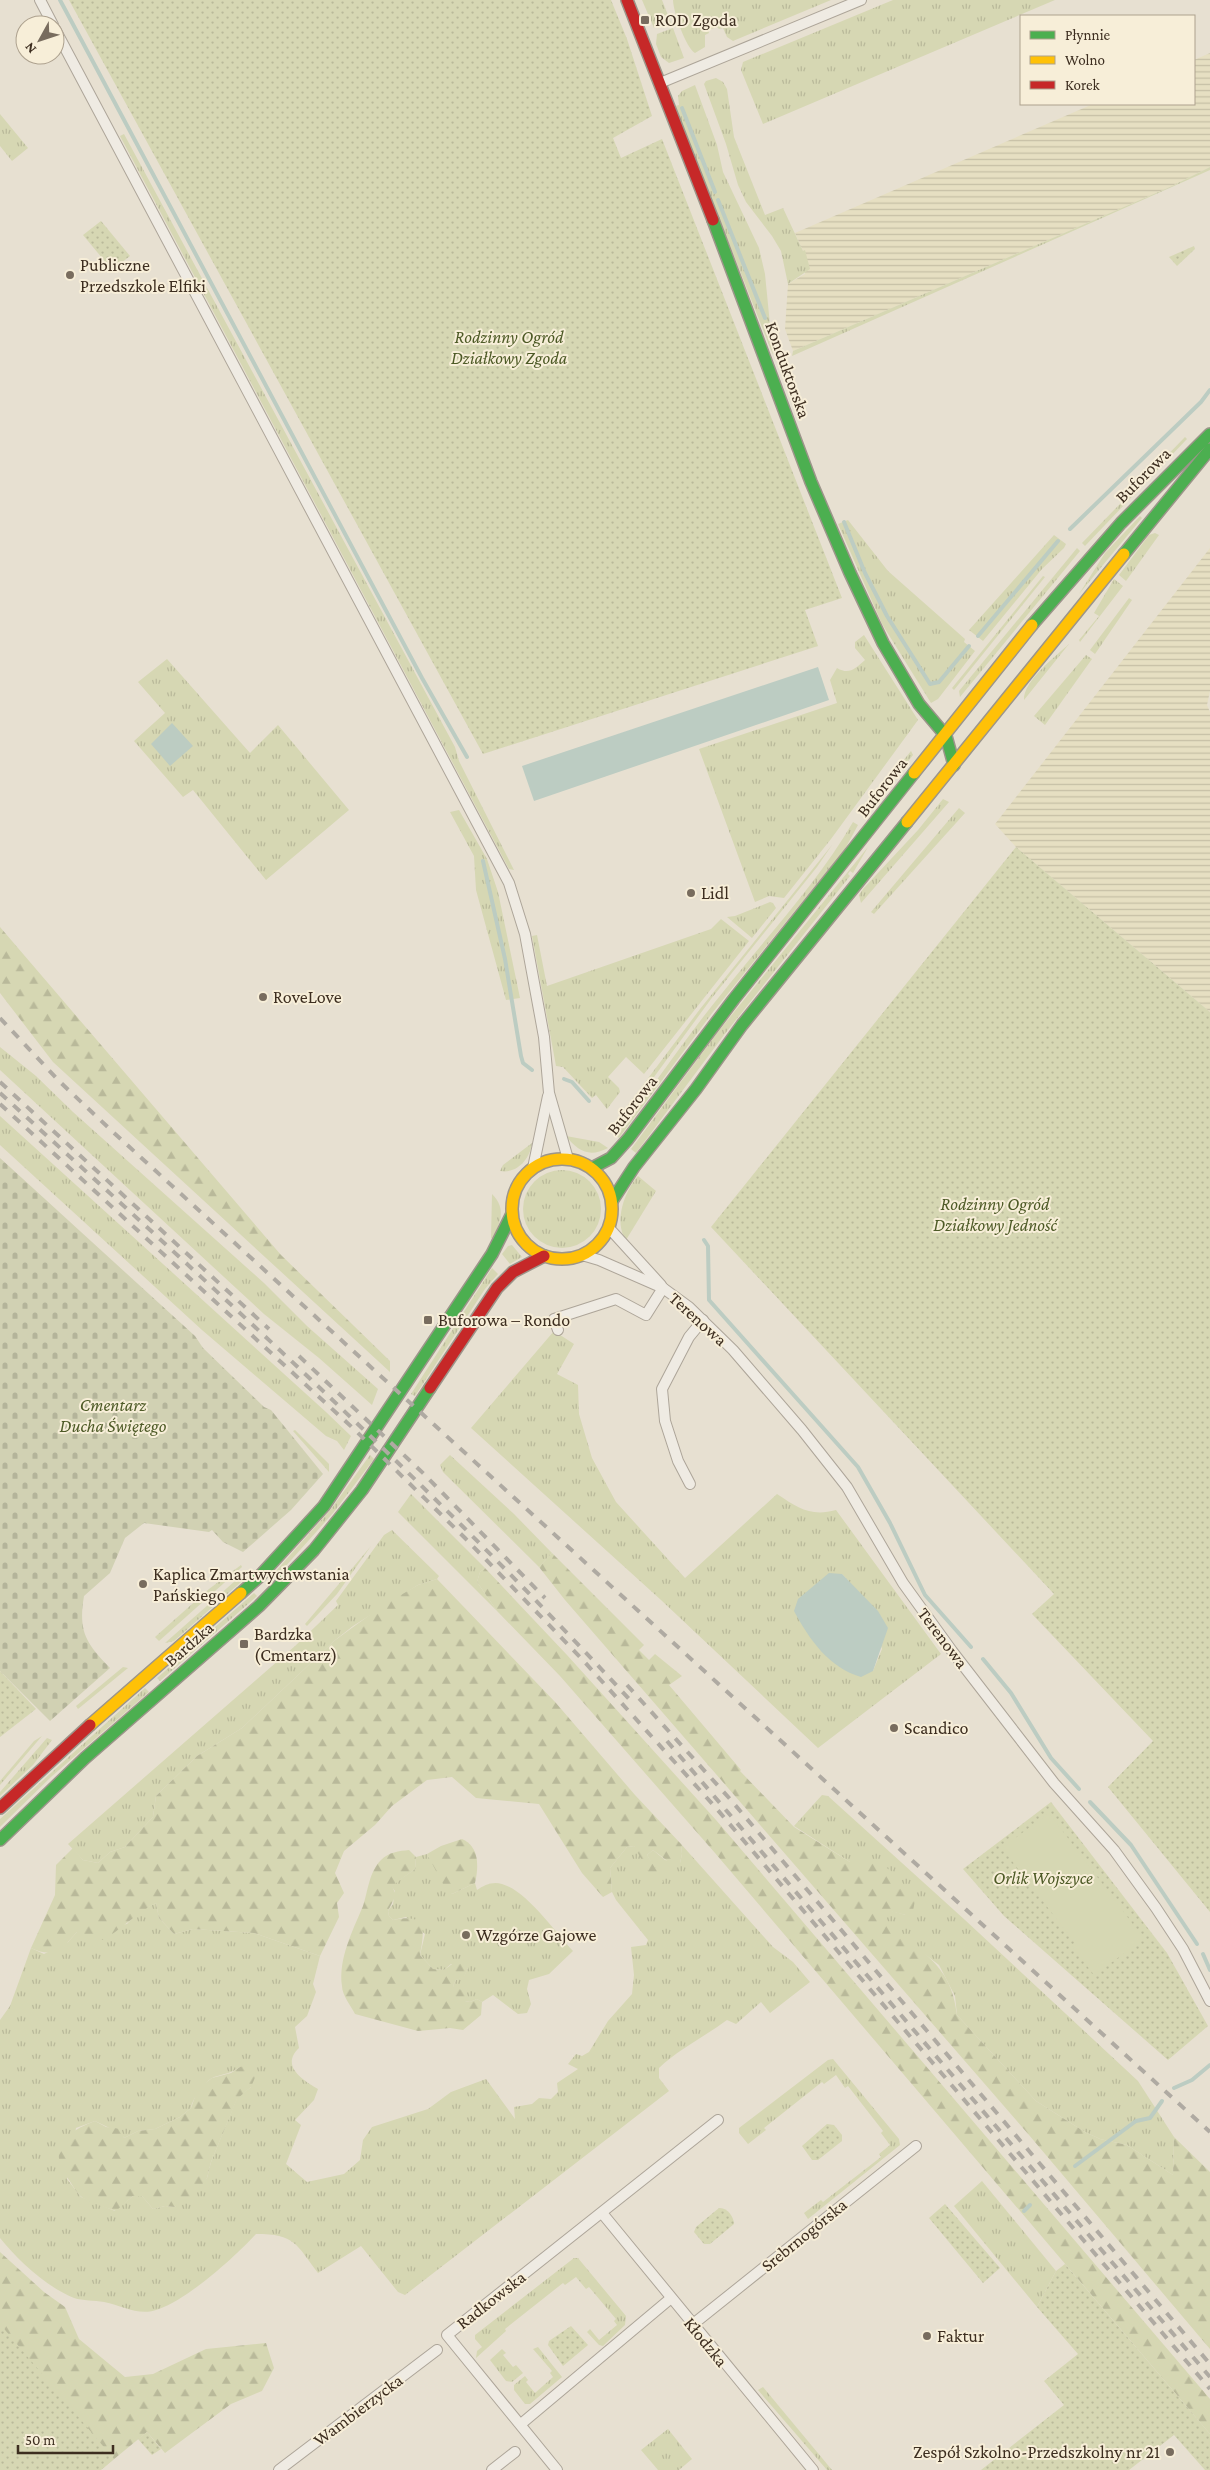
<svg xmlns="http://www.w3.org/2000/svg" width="1210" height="2470" viewBox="0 0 1210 2470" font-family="'Crimson Pro',serif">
	<defs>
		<pattern id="farmland-rules" width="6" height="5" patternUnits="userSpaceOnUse" patternTransform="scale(1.25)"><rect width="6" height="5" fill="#e6dfc2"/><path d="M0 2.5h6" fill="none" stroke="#c6c0a6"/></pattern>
		<pattern id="grass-tufts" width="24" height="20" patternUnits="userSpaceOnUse" patternTransform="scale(1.25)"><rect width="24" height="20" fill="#d6d7b3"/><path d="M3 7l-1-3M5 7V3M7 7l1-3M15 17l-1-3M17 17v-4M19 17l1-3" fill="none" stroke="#b9b99a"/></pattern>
		<pattern id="forest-firs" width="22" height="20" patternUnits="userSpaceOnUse" patternTransform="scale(1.25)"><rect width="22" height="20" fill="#d6d7b3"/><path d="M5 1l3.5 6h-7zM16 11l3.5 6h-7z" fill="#b9b99a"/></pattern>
		<pattern id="cemetery-stones" width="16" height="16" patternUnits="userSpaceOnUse" patternTransform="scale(1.25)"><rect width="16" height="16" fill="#d1d1b3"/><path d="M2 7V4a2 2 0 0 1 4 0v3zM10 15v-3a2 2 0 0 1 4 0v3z" fill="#b4b49a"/></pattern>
		<pattern id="park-dots" width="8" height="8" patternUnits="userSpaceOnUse" patternTransform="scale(1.25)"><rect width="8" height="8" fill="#d6d7b3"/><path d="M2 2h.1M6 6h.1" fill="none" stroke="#b9b99a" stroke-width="1.8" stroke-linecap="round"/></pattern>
	</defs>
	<rect width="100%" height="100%" fill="#e7e0d1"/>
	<!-- farmland -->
	<g fill="url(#farmland-rules)">
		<path d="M1210,53V167L1172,186L793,351L785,329L788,284L805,274L803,251L795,233L1093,104H1194V60Z"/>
		<path d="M1210,548V691L1207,705L1210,712V1012L1016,847L995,824Z"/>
	</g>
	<!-- grass -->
	<g fill="url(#grass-tufts)" fill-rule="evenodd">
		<path d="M642,0H662L671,23L654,28Z"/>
		<path d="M673,0H831L733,41L727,37L723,28L719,29L717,27L708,30L709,33L705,35V47L695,53C686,48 673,11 673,0Z"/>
		<path d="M893,0H1055L763,124L741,70L743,62Z"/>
		<path d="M673,28L684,58L669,63L661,57L656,44L657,34Z"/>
		<path d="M716,78L723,82L727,89L734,137L765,215L783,208L803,251L805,250L810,269L788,284L781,251L772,236L746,202L738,185L726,144L704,84L706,81Z"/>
		<path d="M695,85L717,145L723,172L759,248L765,274L773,355L675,106L679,105L678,96L682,91Z"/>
		<path d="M0,114L28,148L12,161L0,146Z"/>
		<path d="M124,134L455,747L459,761L514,870L509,869L120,136Z"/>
		<path d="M1210,167V170L792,356L793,351L1172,186Z"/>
		<path d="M1185,437L1187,439L1085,546L1082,543Z"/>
		<path d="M1140,516L1142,518L1079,594L1105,553Z"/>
		<path d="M848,520L888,571L965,639L964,642L975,651L938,699L931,703L882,624L838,524Z"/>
		<path d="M1155,533L1159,535L1126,581L1119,575L1149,535Z"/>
		<path d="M1054,535L1066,544L1064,548L1042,569L983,641L969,630Z"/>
		<path d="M1077,548L1080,551L960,697L959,691Z"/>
		<path d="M1043,576L1045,577L954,690L952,688Z"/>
		<path d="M1114,579L1123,586L1080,642L1079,640L1099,616L1094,613Z"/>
		<path d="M1129,598L1132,600L1095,654L1090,650Z"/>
		<path d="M864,635L918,720L831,839L784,898L769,896L755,902L699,749L837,703L830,680L837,668C849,675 855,669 865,660L855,648V642Z"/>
		<path d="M1069,644L1024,700C1023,681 1056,656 1069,644Z"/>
		<path d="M1086,655L1092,659L1045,725L1034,716Z"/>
		<path d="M167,659L250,753L278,725L349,810L266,880L193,790L183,797L134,741L165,713L138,682Z"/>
		<path d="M911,751L913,755L885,791L881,788Z"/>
		<path d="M943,799L949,802L861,903L859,895L863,889L918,830Z"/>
		<path d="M959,808L965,813L874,914L871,912Z"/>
		<path d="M459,810L487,859L498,892L520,998L506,1000L476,890L474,856L450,812Z"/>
		<path d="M853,822L858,825L845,849L713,1012L619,1138L615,1135C653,1088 685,1038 723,992C767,936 817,884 853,822Z"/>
		<path d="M832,845L817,867L711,999L646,1088L611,1131L616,1121L700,1009Z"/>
		<path d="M868,847L853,873L850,871L848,874L850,876L724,1035L636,1153L631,1149L717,1033Z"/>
		<path d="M770,902L773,903L776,908L752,938L727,917L735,916Z"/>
		<path d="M721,919L749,941L644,1074L626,1057L608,1077L619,1088L620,1092L607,1109L596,1095L592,1098L563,1067L556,1066L532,936L537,935L547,986L711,929Z"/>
		<path d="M0,1047L36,1076L73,1112L264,1283L307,1326L378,1389L372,1405L319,1358L264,1314L0,1070Z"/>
		<path d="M0,1116L326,1412L351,1436L344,1450L337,1441L326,1436L202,1330L0,1145Z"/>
		<path d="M566,1136L599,1142L608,1148C589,1158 578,1151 566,1136Z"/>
		<path d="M532,1143C530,1159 517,1174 500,1171L503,1165Z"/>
		<circle cx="562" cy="1209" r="39"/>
		<path d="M638,1176L656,1191L626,1240C613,1222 625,1190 638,1176Z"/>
		<path d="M492,1194C507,1209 500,1222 493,1239L491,1238Z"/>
		<path d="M512,1245L522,1257L510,1264L502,1254L508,1246Z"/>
		<path d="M492,1268L498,1274L485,1289L415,1396L411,1394Z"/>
		<path d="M554,1331L574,1344L557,1374L578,1385L579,1414L592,1458L616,1502L685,1578L777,1494C798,1508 811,1517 836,1510L941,1654L818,1748L661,1600L471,1428ZM842,1574L864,1598L882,1649L873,1671Z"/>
		<path d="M295,1430L329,1464V1472L293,1431Z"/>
		<path d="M370,1455L374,1459L334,1512L276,1577L275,1572L331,1509Z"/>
		<path d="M450,1455L514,1514L552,1553L539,1567L443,1472L440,1465Z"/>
		<path d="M411,1494L485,1568L480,1572L477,1582L497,1611L398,1512Z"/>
		<path d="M392,1530L439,1576L437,1579L418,1585L353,1626L334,1641L242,1728L197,1756L156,1796L153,1817L125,1847L110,1852L98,1863L83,1860L68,1844L295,1646L338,1605L336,1601L384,1535Z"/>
		<path d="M371,1546L337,1594L307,1626L305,1624Z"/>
		<path d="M241,1565L242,1567L159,1641L155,1637L209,1589Z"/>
		<path d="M244,1573L241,1582L174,1641L165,1643Z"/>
		<path d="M254,1593L257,1596L160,1681L157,1678Z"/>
		<path d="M123,1667L128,1668L78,1709L76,1706Z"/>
		<path d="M145,1688L149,1692L51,1777L0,1827V1819Z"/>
		<path d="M42,1736L0,1785V1781L34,1741Z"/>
		<path d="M47,1738L52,1740L33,1765L0,1796V1792Z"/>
		<path d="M822,1795L828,1796L965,1920L1138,2081L1174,2137L1173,2175L1127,2145L1100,2139L1085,2132L1036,2101L957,2015L955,1996L939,1965L902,1937L882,1916L884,1909L906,1915L850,1862L794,1826Z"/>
		<path d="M681,1844L773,1947L793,1962L810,1982L770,2013L761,2002L736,2024L727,2020C704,2037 679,2049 659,2068V2078L669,2091L405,2295L398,2292L361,2246L318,2273C296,2244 295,2234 256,2234C235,2257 188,2299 159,2309C139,2317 124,2306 104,2302C94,2300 83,2301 74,2298C45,2286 19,2261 0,2238V2020L10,2006L31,1948L44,1954L68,1942L77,1932L127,1924L138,1912L156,1903L159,1918L174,1934L193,1929L254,1933L320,1956L313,1984L316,1992L307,2016L295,2027L299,2048C280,2066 303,2080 318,2089L314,2100L295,2120L301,2125L286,2164L307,2182L344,2174L360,2160L363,2140L372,2127L428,2109L451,2092L486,2079L515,2119L514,2107L532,2104L539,2098L551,2099L558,2092L557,2083L578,2069L568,2064L576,2054L582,2056L589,2052L608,2021L632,1994L634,1975L631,1947L646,1945L648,1940L616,1900L612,1892L610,1868L627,1847L634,1846L654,1867L647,1855L653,1850L665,1860L680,1863L682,1854ZM240,2067L251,2087L237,2098L211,2162L207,2178L175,2207L165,2206L153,2209L142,2196H133L115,2211L81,2197L67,2179L76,2128L95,2121L122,2134L124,2138L138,2131L155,2129L180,2117L191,2108C192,2099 205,2081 214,2077C224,2074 232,2073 240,2067Z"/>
		<path d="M427,1854L452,1894L475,1883L477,1890C484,1885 493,1881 502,1884C527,1891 555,1932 573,1951L549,1974L529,1980L527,1989L531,2004L527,2013L518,2014L493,1995L482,2002L477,1999L470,2002L465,2001L464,1997L453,1986L456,1980L464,1976L468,1968L451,1964L444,1970L433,1969L420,1955L425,1934L406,1917L393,1920L389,1916L388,1911L393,1904L395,1891L391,1886L415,1869L416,1857Z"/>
		<path d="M833,2059L899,2139L900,2145L808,2219L804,2213L821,2200L823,2202L881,2157L879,2154L890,2145L881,2133L883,2131L848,2086L845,2088L836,2075L824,2084L822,2082L764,2128L766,2130L748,2144L739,2133V2128L828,2060Z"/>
		<path d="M982,2181L1056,2271L1037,2307L954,2206Z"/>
		<path d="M574,2258H578L626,2316L625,2325L603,2346L599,2345L587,2332L590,2329L599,2340L617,2325L614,2321L616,2319L589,2287L586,2289L576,2277L565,2285L563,2283L505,2329L506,2331L476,2358L477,2351L482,2347L475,2339V2335Z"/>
		<path d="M538,2347L562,2377L530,2404H525L514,2390V2385L525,2376L528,2380L526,2382L535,2393L553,2377L550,2373L552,2371L533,2349Z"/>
		<path d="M502,2349L506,2353L503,2355L513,2367L516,2365L523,2373L512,2382L506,2381L490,2360Z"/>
		<path d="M763,2387L832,2470H827L758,2390Z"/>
		<path d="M668,2429L692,2459L679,2470H658L641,2450Z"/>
	</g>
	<!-- forest -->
	<g fill="url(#forest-firs)">
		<path d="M0,927L281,1255L390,1361V1372L53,1062L0,993Z"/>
		<path d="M552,1553L644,1645L639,1650L649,1660L655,1654L682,1676L669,1685L741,1770L740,1771L794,1827L850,1862L871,1859L890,1870L908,1889L915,1900L913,1911L906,1915L885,1910L883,1916C917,1953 951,1960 957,2015L1036,2101L1085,2132L1100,2139L1127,2145L1173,2175L1174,2137L1210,2172V2349L1029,2135L565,1600L539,1567Z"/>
		<path d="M485,1568L567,1655L716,1820L1210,2399V2434L715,1853L560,1676L497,1611L477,1582L480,1572Z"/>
		<path d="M437,1579L556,1703L635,1795L681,1844L682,1854L680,1863L674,1866L653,1850L647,1855L662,1878L665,1890L659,1891L634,1846L627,1847L610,1868L612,1892L603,1897L582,1873L539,1804L476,1798L452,1777L427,1780L392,1806L375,1825L344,1851L335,1873L344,1893L337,1903L339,1917L320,1956L254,1933L193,1929L174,1934L159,1918L156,1903C136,1913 122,1929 103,1940L77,1932C62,1949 54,1959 31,1948L55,1895L56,1865L73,1848L83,1860L98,1863L110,1852L125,1847L153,1817L156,1796L197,1756L242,1728L334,1641L382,1606L418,1585Z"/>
		<path d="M462,1839C479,1846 479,1866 475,1883L452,1894L444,1886L427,1854L441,1846Z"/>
		<path d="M409,1850L416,1857L415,1869L392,1886L396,1895L388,1911L389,1916L393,1920C427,1913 425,1928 420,1955L433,1969L444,1970L459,1959L467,1958L468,1968L464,1977L456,1980L453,1986L466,1992L465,2001L470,2002L477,1999L482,2002L481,2015L463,2030L450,2028L418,2031L355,2014C351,2006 342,1995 342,1986C338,1959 353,1930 363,1906C368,1891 369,1872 381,1860C389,1852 399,1851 409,1850Z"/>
		<path d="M248,2065L257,2073L251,2087L237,2099L211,2162L207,2178L199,2189L189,2199L175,2207L165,2206L153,2209L142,2196H133L116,2211C105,2207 93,2204 83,2198C78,2195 73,2186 69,2180C46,2150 65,2132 95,2121L106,2127L121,2129L124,2138L138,2131L155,2129L180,2117L191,2108L197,2091L204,2084L212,2078L231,2073L240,2067Z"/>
		<path d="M0,2252L44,2292L65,2307L79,2339L125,2377L153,2374L206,2349L266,2343L274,2368L262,2391L231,2404L165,2453L147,2432L102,2469L0,2381Z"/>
	</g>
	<!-- cemetery -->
	<path fill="url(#cemetery-stones)" d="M0,1158L195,1336L203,1348L264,1407L271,1410L323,1474L291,1510L243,1552L223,1542L212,1530L209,1532L144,1523L125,1538L110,1573L84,1596C78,1632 86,1643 110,1668L50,1721L0,1671Z"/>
	<!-- park -->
	<g fill="url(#park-dots)">
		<path d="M69,0H611L627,39L652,116L613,138L621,158L662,139L842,598L805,610L818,646L483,754Z"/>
		<path d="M101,221L130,256L112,270L83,235Z"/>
		<path d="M1194,246L1195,249L1177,266L1169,257Z"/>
		<path d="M1016,847L1210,1012V1912L1108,1787L1153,1741L1032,1614L1054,1594L711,1227Z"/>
		<path d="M0,1671L36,1709L0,1737Z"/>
		<path d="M1051,1802L1167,1953L1208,2026L1168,2060L1004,1916L963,1869Z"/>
		<path d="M827,2124L834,2125L842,2135V2141L818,2160H812L802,2146Z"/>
		<path d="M945,2204L1000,2268L983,2283L929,2218Z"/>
		<path d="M719,2208C727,2207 734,2217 734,2224L710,2244H704L694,2232L696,2227Z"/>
		<path d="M1065,2264L1210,2434V2470H1205L1174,2435L1129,2470H981L1064,2405L1044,2381L1078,2354L1037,2307L1056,2271Z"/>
		<path d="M0,2324L114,2459L101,2470H0Z"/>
		<path d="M571,2326L588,2345L563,2366L548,2345L549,2341Z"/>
		<path d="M147,2432L161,2449L152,2455L138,2439Z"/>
	</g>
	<!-- pitch -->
	<path fill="#d6d7b3" d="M1049,1813L1144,1939L1094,1975L1072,1946L1075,1943L1002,1848Z"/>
	<!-- water -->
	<g fill="#bcccc2">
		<path d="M818,667L829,700L534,801L522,766Z"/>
		<path d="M172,723L193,746L170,766L151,744Z"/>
		<path d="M829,1573L842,1574L878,1611L888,1628L873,1671L861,1677C829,1668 809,1639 794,1611L798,1599Z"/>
	</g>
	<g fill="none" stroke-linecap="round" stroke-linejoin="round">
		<!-- stream -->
		<g stroke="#bcccc2" stroke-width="4">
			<path d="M60,0L422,678L467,757"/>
			<path d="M682,108L715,192"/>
			<path d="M718,200L765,318"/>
			<path d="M844,522L865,573L887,616L930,684L939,682L969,646"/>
			<path d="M1070,529L1201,402L1210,390"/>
			<path d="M978,636L1058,541"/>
			<path d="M483,861L505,959L521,1056L523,1063L532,1070"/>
			<path d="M564,1079L572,1082L589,1101"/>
			<path d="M704,1240L708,1246L709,1300L858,1467L890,1523L925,1595L971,1647"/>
			<path d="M983,1659L1011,1693L1051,1758L1079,1789"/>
			<path d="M1090,1802L1131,1845L1197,1944"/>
			<path d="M1203,1954L1210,1970"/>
			<path d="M1174,2088L1192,2080L1210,2065"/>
			<path d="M1075,2166L1136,2121L1150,2118L1162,2101"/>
			<path d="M1024,2211L1030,2205"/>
		</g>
		<defs>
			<g id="street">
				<path d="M40,0L53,25"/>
				<path d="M55,29L509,883L525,934L544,1037L549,1093L568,1159"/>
				<path d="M660,83L861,0"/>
				<path d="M533,1168L548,1096"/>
				<path d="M609,1228L661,1285"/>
				<path d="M582,1255L599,1260L663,1288L689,1307L733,1350L802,1430L847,1487L903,1583L952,1651L1054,1783L1114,1850L1156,1908L1183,1949L1210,2001"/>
				<path d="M558,1330L554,1319L616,1299L646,1315L663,1288"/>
				<path d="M690,1484L678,1461L665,1421L662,1389L689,1337L703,1320"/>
				<path d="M602,2213L813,2470"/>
				<path d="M692,2325L916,2146"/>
				<path d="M521,2424L670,2299"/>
				<path d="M279,2470L437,2350"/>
				<path d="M492,2470L515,2452"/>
				<path d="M557,2470L447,2335L718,2120"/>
			</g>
			<g id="fast">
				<path d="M713,220L811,482L850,573L883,643L919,704L946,736L954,765"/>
				<path d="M1124,554L1210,449"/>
				<path d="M1032,625L1121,523L1210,434"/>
				<path d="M592,1168L611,1158L628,1139L734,999L914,773"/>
				<path d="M612,1201L634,1167L696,1089L742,1025L907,822"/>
				<path d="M241,1593L259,1577L324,1506L492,1254L512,1214"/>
				<path d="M0,1840L85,1758L259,1606L314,1550L362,1490L430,1388"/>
			</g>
			<g id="slow">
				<path d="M914,773L1032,625"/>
				<path d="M907,822L1124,554"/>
				<circle cx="562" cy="1209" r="50"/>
				<path d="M90,1725L241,1593"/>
			</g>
			<g id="jam">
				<path d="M627,0L713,220"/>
				<path d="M430,1388L497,1288L513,1272L544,1256"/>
				<path d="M0,1808L90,1725"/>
			</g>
		</defs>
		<!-- street casing -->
		<use href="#street" stroke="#ada599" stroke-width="12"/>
		<!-- fast casing -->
		<use href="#fast" stroke="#9c958a" stroke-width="14"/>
		<!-- slow casing -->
		<use href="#slow" stroke="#9c958a" stroke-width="14"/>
		<!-- jam casing -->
		<use href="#jam" stroke="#9c958a" stroke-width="14"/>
		<!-- street -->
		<use href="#street" stroke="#efebe3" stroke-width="10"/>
		<!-- fast -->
		<use href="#fast" stroke="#4caf50" stroke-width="11"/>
		<!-- slow -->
		<use href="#slow" stroke="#ffc107" stroke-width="11"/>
		<!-- jam -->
		<use href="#jam" stroke="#c62828" stroke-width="11"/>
		<!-- rail -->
		<g stroke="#afaaa2" stroke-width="4" stroke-dasharray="9 9" stroke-linecap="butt">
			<path d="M0,1018L60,1082L113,1132L1210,2132"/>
			<path d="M0,1082L269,1329"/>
			<path d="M0,1093C216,1290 432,1485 630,1700"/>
			<path d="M0,1104L355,1430L465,1538L581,1658L716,1808L1210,2389"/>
			<path d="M299,1356L424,1474L545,1598"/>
			<path d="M627,1685L730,1799L1210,2364"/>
			<path d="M667,1741L1210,2377"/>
		</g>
	</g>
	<!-- markers -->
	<g fill="#786c5e" stroke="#f7eed8" stroke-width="2">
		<rect x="640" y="15" width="10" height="10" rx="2.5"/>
		<circle cx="70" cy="275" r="5"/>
		<circle cx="691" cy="893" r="5"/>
		<circle cx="263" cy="997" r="5"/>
		<rect x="423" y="1315" width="10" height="10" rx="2.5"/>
		<circle cx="143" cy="1584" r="5"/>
		<rect x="239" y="1639" width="10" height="10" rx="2.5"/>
		<circle cx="894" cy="1728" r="5"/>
		<circle cx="466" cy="1935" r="5"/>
		<circle cx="927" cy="2336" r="5"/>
		<circle cx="1170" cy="2452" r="5"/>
	</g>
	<g text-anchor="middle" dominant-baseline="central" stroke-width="4" stroke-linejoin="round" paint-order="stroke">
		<!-- poi labels -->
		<g font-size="18" fill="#3d2e20" stroke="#f7eed8" text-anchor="start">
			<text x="655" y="20">ROD Zgoda</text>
			<text x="80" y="265">Publiczne<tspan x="80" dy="21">Przedszkole Elfiki</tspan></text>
			<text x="701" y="893">Lidl</text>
			<text x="273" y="997">RoveLove</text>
			<text x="438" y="1320">Buforowa – Rondo</text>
			<text x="153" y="1574">Kaplica Zmartwychwstania<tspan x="153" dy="21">Pańskiego</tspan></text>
			<text x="254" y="1634">Bardzka<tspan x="254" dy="21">(Cmentarz)</tspan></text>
			<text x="904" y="1728">Scandico</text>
			<text x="476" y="1935">Wzgórze Gajowe</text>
			<text x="937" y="2336">Faktur</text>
			<text x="1160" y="2452" text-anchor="end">Zespół Szkolno-Przedszkolny nr 21</text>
		</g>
		<!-- park labels -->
		<g font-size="18" font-style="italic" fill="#4d5a26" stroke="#f7eed8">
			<text x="509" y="337">Rodzinny Ogród<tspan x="509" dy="21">Działkowy Zgoda</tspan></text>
			<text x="995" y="1204">Rodzinny Ogród<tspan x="995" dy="21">Działkowy Jedność</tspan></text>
			<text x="113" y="1405">Cmentarz<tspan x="113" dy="21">Ducha Świętego</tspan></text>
			<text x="1043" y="1878">Orlik Wojszyce</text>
		</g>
		<!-- street labels -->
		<g font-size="18" fill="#3d2e20" stroke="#f7eed8">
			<text transform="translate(788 370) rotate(70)">Konduktorska</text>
			<text transform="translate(1143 475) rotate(-45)">Buforowa</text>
			<text transform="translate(882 787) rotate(-52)">Buforowa</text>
			<text transform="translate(632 1105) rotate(-52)">Buforowa</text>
			<text transform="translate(698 1319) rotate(42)">Terenowa</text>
			<text transform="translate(943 1638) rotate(53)">Terenowa</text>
			<text transform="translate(189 1644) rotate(-41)">Bardzka</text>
			<text transform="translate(804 2235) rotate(-39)">Srebrnogórska</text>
			<text transform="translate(491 2300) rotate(-38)">Radkowska</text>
			<text transform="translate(706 2342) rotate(51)">Kłodzka</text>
			<text transform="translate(358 2410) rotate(-37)">Wambierzycka</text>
		</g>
	</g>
	<!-- legend -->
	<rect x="1020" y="15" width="175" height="90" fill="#f7eed8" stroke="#ada18e"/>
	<rect x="1030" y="31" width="25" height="8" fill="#4caf50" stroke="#ada18e"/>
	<text x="1065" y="40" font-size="15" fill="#3d2e20">Płynnie</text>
	<rect x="1030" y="56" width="25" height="8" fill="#ffc107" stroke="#ada18e"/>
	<text x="1065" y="65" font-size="15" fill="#3d2e20">Wolno</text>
	<rect x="1030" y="81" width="25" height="8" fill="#c62828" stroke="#ada18e"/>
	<text x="1065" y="90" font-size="15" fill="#3d2e20">Korek</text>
	<!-- north arrow -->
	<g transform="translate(40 40) rotate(230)"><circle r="24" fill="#f7eed8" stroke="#ada18e"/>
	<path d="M0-4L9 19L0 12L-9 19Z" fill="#786c5e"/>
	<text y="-8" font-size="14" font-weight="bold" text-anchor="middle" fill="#3d2e20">N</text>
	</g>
	<!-- scale -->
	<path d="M18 2445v8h95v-8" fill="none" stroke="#3d2e20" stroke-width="2.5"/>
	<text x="25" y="2445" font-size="15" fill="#3d2e20" stroke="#f7eed8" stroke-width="4" paint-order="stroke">50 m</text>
</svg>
